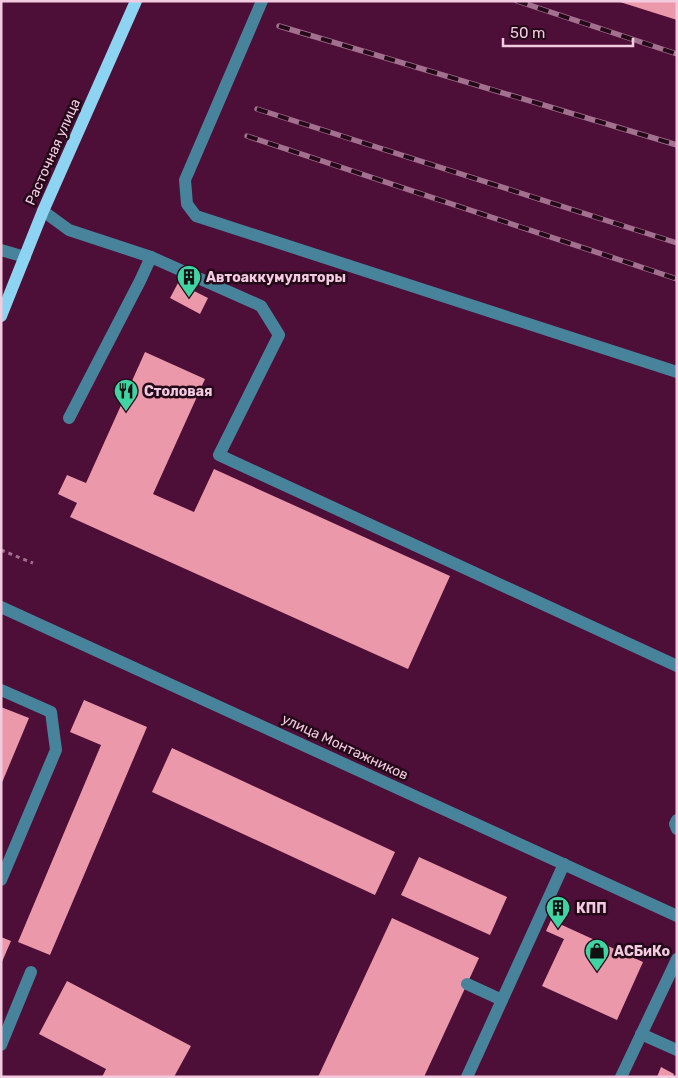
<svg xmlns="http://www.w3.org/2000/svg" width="678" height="1078" viewBox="0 0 678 1078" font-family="Rubik,sans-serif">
	<rect width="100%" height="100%" fill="#4d0e37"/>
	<!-- building -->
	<g fill="#eb98aa">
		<path d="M620,1H677V20L620,2Z"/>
		<path d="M178,283L208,298L200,314L170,298Z"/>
		<path d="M145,352L205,379L153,494L194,512L214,469L450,576L408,669L70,517L77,503L58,494L67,475L86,483Z"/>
		<path d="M84,700L147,727L50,955L18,942L101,745L70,732Z"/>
		<path d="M1,707L29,718L1,785Z"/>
		<path d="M172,748L395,852L375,895L152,792Z"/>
		<path d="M419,857L507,897L490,935L401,895Z"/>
		<path d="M392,918L479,958L424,1077H318Z"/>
		<path d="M551,920L643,962L617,1020L542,986L564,939L546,931Z"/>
		<path d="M1,937L11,941L1,964Z"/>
		<path d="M67,981L191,1046L174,1077H102L106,1069L39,1034Z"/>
		<path d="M661,1067L674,1074L673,1077H657Z"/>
	</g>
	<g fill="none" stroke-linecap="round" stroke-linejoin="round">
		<!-- path -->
		<path stroke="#a26e8d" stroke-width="3" stroke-dasharray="4 4" stroke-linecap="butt" d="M1,550L33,563"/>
		<!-- minor -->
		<g stroke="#47839b" stroke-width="12">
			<path d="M262,1L185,180L187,204L196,216L677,372"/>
			<path d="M43,211L69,230L151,257L140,281L69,418"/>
			<path d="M1,250L25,257"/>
			<path d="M151,257L261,306L279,335L219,455L677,666"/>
			<path d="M1,607L677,916"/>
			<path d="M1,690L51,712L56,750L1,880"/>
			<path d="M677,820L675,824L677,829"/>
			<path d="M467,984L502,1000"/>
			<path d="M641,1034L677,1050"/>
			<path d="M1,1045L31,972"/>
			<path d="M467,1077L564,864"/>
			<path d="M621,1077L677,959"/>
		</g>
		<!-- major -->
		<path stroke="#8dd4f2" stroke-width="12" d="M1,316L43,211L136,1"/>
		<defs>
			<g id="rail">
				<path d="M517,1L677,54"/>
				<path d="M279,26L677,145"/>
				<path d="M257,109L677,243"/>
				<path d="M247,136L677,279"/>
			</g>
		</defs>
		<!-- rail casing -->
		<use href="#rail" stroke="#a3708f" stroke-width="5.5"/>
		<!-- rail -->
		<use href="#rail" stroke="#240919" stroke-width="4" stroke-dasharray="11" stroke-linecap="butt"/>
	</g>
	<!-- icons -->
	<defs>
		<symbol id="building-pin" viewBox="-11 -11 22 30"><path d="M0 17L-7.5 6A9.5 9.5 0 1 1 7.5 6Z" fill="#3fd4a2" stroke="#240919"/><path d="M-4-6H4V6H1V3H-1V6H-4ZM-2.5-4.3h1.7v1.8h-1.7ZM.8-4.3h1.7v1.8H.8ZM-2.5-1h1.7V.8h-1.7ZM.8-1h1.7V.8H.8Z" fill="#111"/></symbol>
		<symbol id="restaurant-pin" viewBox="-11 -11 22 30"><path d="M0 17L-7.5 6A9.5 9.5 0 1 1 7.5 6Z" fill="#3fd4a2" stroke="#240919"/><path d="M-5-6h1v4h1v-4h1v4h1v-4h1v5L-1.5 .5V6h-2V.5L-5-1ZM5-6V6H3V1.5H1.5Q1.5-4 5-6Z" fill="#111"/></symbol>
		<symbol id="shop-pin" viewBox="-11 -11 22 30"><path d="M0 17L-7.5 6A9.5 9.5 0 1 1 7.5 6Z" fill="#3fd4a2" stroke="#240919"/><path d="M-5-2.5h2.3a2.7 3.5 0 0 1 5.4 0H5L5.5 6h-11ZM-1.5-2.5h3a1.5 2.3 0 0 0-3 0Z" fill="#111"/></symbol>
	</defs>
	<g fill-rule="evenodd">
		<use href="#building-pin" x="175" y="263" width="28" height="38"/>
		<use href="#restaurant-pin" x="112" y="377" width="28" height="38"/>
		<use href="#building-pin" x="544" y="894" width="28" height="38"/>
		<use href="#shop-pin" x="583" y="937" width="28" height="38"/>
	</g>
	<g text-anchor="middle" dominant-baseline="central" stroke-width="5" stroke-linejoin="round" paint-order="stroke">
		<!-- street labels -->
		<g font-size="14" fill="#f3cbe0" stroke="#240919">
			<text transform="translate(53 152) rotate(-66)">Расточная улица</text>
			<text transform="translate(345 747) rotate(25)">улица Монтажников</text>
		</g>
		<!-- poi labels -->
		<g font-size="14" font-weight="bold" fill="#f3cbe0" stroke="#240919" text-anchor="start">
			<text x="206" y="277">Автоаккумуляторы</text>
			<text x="144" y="391">Столовая</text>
			<text x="576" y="908">КПП</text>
			<text x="614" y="951">АСБиКо</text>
		</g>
	</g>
	<!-- border -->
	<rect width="678" height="1078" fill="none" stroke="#f3cbe0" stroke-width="5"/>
	<!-- scale -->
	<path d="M503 38v8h130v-8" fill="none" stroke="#f3cbe0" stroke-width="2.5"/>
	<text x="510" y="38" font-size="15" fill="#f3cbe0" stroke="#240919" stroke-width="4" paint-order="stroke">50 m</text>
</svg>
